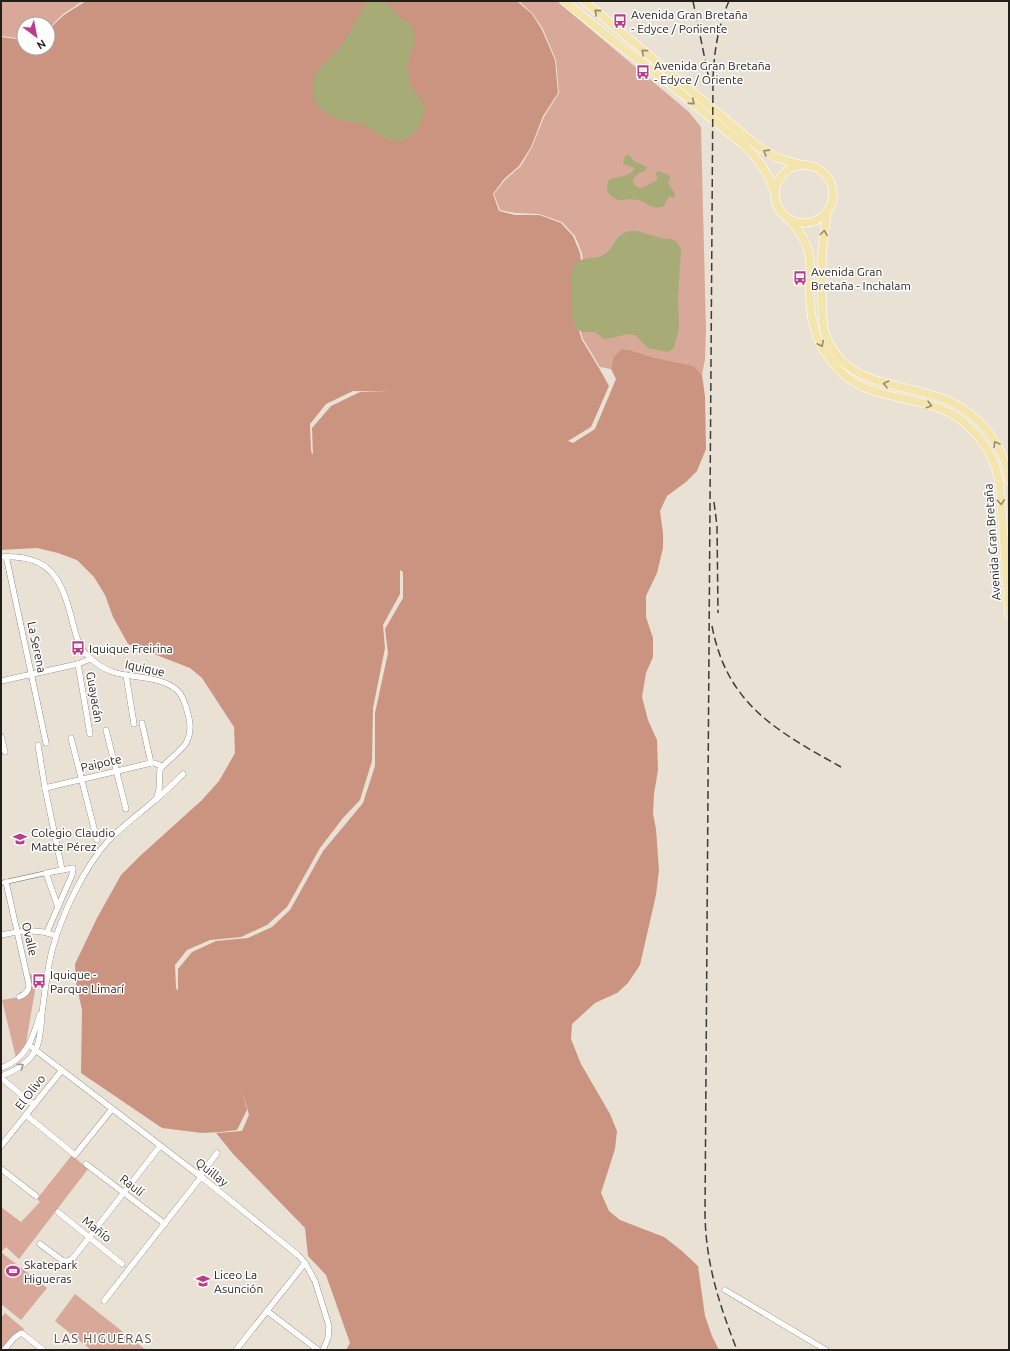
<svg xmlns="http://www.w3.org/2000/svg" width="1010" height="1351" viewBox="0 0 1010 1351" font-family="Ubuntu,sans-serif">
	<rect width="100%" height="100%" fill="#eae1d5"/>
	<!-- green -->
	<g fill="#d8a898">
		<path d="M1,1H83L63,14L48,29V24H24V39L1,36Z"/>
		<path d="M519,1H557L689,112L701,127L706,330L705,359L702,375L694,366L652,357L630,350L621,349L613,358L611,369L600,367L583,339L576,315L584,269L582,253L575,236L562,222L539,214L515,213L500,210L494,194L505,180L521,166L532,147L544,117L559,93L556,60L543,29L533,14Z"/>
		<path d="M38,973L26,1043L16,1058L2,1000L19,997L28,990L24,976Z"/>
		<path d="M72,1155L88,1169L19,1259L6,1247L1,1252V1207L21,1222L40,1202L37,1199Z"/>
		<path d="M2,1253L47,1288L21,1320L1,1304Z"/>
		<path d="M75,1294L146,1350H91L55,1321Z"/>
		<path d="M5,1313L24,1329L7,1350H1V1318Z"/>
	</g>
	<!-- forest -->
	<path fill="#cb9481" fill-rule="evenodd" d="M86,1H517L532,14L542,30L555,60L558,93L543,116L531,147L519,166L504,179L493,194L499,211L515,215H539L561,223L573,236L580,253L582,269L574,315L582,340L599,368L609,386L591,427L568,441L573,443L595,429L616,379L611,369L613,358L621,349L630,350L652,357L694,366L702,375L705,396L706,449L697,471L686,482L667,496L660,511L663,533V548L657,573L646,596V617L653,638V657L646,673L642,697L648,720L657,740L658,770L654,794L653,814L656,829L659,870L656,895L640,965L628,983L617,993L595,1003L572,1024L571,1039L581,1064L610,1114L617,1131L615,1149L601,1193L609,1211L620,1220L664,1237L682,1251L698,1266L705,1316L712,1336L719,1350H346L350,1343L326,1275L308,1256L305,1228L234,1155L216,1133L242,1131L249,1115L242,1090L247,1110L237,1130L221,1132L202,1133L162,1128L81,1073L82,1010L76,983L75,964L97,918L121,875L140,856L202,800L219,781L235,753L234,727L202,678L190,668L128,644L113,617L105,595L94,577L77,560L58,553L37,548L1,550V37L24,40V48H48V30L64,15ZM353,391L391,392H360L331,406L312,428L313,455L311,451L310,424L326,404ZM400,570L403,572V598L385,629L388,653L375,713V766L363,803L323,851L290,910L272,927L248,938L216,941L192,952L178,969V991L176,988L175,965L187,950L210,940L241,937L267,925L287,907L320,848L343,818L360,800L372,761L373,708L385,648L383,625L400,594Z"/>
	<!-- water -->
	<g fill="#a7ab76">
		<path d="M378,1L388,4L400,18L409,23L414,29L415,40L408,62V71L410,83L425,108L424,115L419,126L410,137L401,141H390L364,125L333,118L318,107L314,99L313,82L317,71L342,45L363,9L369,2Z"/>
		<path d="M628,155L637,163L647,167L645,171L639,173L633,179V183L637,187L642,188L657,180V178L656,174L658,171L669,175L670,179L668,183L674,192L675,196L673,198L669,196L664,206C651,211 649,203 638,200C625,197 618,206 607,191L608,180C617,176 626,178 634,170L633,167L623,164L625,156Z"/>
		<path d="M629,231H637L661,238L671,239L677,242L681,250L678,296L679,328L674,348L668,352L648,348L635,335L627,334L612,338L604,339L595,332H582L577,329C575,324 571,318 571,312C571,309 572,305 572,302C573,290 565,270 579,261C587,256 597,260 605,254C617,245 612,237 629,231Z"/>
	</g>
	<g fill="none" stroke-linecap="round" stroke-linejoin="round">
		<defs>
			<path id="pedestrian" d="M1,883L46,873"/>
			<g id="minor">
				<path d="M6,556L46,743"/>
				<path d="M1,557C52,554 62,580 73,624C76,635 79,648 88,656C95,663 104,669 113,672C133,679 160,675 177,690C183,695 186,706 188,714C191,724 191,734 186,743C179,753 168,760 160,769L159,790L156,800"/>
				<path d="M78,664L90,734"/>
				<path d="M126,675L134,724"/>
				<path d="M1,681L78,664L90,659"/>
				<path d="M142,723L151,763"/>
				<path d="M106,730L126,809"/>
				<path d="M1,736L5,752"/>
				<path d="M71,738L97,840"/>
				<path d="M38,745L45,788L62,870"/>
				<path d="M45,788L151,763H154L162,766"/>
				<path d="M6,882L29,985C29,991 24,995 19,997"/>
				<path d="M47,932L72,875L73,868L46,873L58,907"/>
				<path d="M1,935C20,931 38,928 56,936"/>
				<path d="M29,1045L200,1176L298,1255L305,1263L315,1281L329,1326L328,1338L323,1350"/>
				<path d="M1,1068C27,1059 33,1038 40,1014"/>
				<path d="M1,1076C15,1071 29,1063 36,1049C41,1038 41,1025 42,1013C45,992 47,968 53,947C62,914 85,866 108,841C122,826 139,814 154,801C164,793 174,783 183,774"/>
				<path d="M1,1078L34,1105"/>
				<path d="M26,1115L75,1155L112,1109"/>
				<path d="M1,1146L62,1070"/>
				<path d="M86,1164L165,1224"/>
				<path d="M1,1169L36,1196"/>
				<path d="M200,1176L217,1153"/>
				<path d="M58,1212L122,1264"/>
				<path d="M40,1244L63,1261H68L73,1258L160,1146"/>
				<path d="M725,1290L826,1350"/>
				<path d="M104,1301L201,1177"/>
				<path d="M267,1311L318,1350"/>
				<path d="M4,1350L14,1338L21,1333L23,1334L43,1350"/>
				<path d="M236,1350L305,1263"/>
			</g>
			<g id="primary">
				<path d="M564,1L605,34L665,80L746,147C760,160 769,175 775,193"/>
				<path d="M584,1L756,145L777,158L803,165"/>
				<circle cx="804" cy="194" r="29"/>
				<path d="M827,212C826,223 824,234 823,245C821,259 822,273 822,287C822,302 821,318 825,333C843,386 897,382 941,398C977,411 1003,442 1009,480"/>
				<path d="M789,219C798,229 806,240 809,253C811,262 810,271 810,280C809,307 811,332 827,355C856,398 890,392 933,406C969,417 994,449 1000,485L1009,614"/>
			</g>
		</defs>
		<!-- pedestrian casing -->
		<use href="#pedestrian" stroke="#6e675c" stroke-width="5"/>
		<!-- minor casing -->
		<use href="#minor" stroke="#6e675c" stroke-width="6"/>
		<!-- primary casing -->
		<use href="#primary" stroke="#fff" stroke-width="9"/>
		<!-- pedestrian -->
		<use href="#pedestrian" stroke="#fff" stroke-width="4"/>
		<!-- minor -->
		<use href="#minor" stroke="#fff" stroke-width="5.5"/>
		<!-- primary -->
		<use href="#primary" stroke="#f4e5af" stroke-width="8"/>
		<!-- rail -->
		<g stroke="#403c36" stroke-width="1.5" stroke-dasharray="8 4" stroke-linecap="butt">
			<path d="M693,1L709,79"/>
			<path d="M729,1C718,26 714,52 713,79L705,1215C706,1264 719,1304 737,1350"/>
			<path d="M714,502L717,526L718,613"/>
			<path d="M712,626C727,705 777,731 841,767"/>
		</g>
	</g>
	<!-- one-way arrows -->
	<defs><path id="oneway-chevron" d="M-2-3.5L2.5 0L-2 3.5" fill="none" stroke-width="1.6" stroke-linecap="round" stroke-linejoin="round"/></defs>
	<g stroke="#968c6c">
		<use href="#oneway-chevron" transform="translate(597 12) rotate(-140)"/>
		<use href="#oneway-chevron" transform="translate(644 52) rotate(-140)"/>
		<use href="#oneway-chevron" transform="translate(692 102) rotate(40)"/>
		<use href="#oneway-chevron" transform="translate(766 152) rotate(-148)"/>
		<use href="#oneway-chevron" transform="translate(824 233) rotate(-82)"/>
		<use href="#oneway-chevron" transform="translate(821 344) rotate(63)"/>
		<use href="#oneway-chevron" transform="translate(886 384) rotate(-166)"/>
		<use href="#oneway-chevron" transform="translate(929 405) rotate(15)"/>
		<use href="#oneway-chevron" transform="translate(996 444) rotate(-120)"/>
		<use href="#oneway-chevron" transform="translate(1001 502) rotate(86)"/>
	</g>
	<use stroke="#9c9a98" href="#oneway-chevron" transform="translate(21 1066) rotate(-36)"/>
	<!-- icons -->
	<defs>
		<symbol id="bus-bare" viewBox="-9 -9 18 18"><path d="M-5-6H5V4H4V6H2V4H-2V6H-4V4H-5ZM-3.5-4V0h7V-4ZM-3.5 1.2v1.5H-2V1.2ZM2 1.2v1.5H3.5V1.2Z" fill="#ba3d8c" stroke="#fff" stroke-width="2.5" paint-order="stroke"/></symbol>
		<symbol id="school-bare" viewBox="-9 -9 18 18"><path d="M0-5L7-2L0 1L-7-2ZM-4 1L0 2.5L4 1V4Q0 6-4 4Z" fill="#ba3d8c" stroke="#fff" stroke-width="2.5" paint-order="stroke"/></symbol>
		<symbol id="stadium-bare" viewBox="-9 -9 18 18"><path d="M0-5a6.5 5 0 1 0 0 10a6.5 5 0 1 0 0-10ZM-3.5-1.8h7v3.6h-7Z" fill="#ba3d8c" stroke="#fff" stroke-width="2.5" paint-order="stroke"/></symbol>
	</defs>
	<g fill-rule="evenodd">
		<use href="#bus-bare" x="610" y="11" width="20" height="20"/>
		<use href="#bus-bare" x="633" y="62" width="20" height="20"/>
		<use href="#bus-bare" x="790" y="268" width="20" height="20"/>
		<use href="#bus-bare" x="68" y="638" width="20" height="20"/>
		<use href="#school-bare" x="10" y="829" width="20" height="20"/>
		<use href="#bus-bare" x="29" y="971" width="20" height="20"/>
		<use href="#stadium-bare" x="3" y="1261" width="20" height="20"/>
		<use href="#school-bare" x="193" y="1271" width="20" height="20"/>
	</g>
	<g text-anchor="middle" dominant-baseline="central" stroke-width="3" stroke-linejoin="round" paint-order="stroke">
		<!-- poi labels -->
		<g font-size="12" fill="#221f1a" stroke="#fff" text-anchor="start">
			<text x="631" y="14">Avenida Gran Bretaña<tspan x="631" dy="14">- Edyce / Poniente</tspan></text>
			<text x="654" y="65">Avenida Gran Bretaña<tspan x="654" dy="14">- Edyce / Oriente</tspan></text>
			<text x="811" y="271">Avenida Gran<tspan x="811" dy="14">Bretaña - Inchalam</tspan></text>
			<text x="89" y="648">Iquique Freirina</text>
			<text x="31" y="832">Colegio Claudio<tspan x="31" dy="14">Matte Pérez</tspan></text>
			<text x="50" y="974">Iquique -<tspan x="50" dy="14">Parque Limarí</tspan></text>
			<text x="24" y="1264">Skatepark<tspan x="24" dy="14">Higueras</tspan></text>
			<text x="214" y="1274">Liceo La<tspan x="214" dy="14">Asunción</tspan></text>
		</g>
		<!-- street labels -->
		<g font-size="12" fill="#221f1a" stroke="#fff">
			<text transform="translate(992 542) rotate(-94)">Avenida Gran Bretaña</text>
			<text transform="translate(37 647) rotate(78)">La Serena</text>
			<text transform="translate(145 668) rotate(12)">Iquique</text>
			<text transform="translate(95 697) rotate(80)">Guayacán</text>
			<text transform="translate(101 763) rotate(-13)">Paipote</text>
			<text transform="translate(30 939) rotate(77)">Ovalle</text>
			<text transform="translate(30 1092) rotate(-52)">El Olivo</text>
			<text transform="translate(212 1172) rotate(38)">Quillay</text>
			<text transform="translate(132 1185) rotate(38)">Raulí</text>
			<text transform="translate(97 1229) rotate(39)">Mañío</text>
		</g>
		<!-- neighbourhood labels -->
		<g font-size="13" letter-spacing="1" fill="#595147" stroke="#fff">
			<text x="103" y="1338">LAS HIGUERAS</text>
		</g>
	</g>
	<!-- border -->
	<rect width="1010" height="1351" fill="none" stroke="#221f1a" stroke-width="4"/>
	<!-- north arrow -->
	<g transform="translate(36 36) rotate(148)"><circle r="19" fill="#ffffff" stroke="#a7a5a3"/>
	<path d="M0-3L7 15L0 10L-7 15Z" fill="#ba3d8c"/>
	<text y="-6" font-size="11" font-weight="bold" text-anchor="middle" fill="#221f1a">N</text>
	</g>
</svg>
